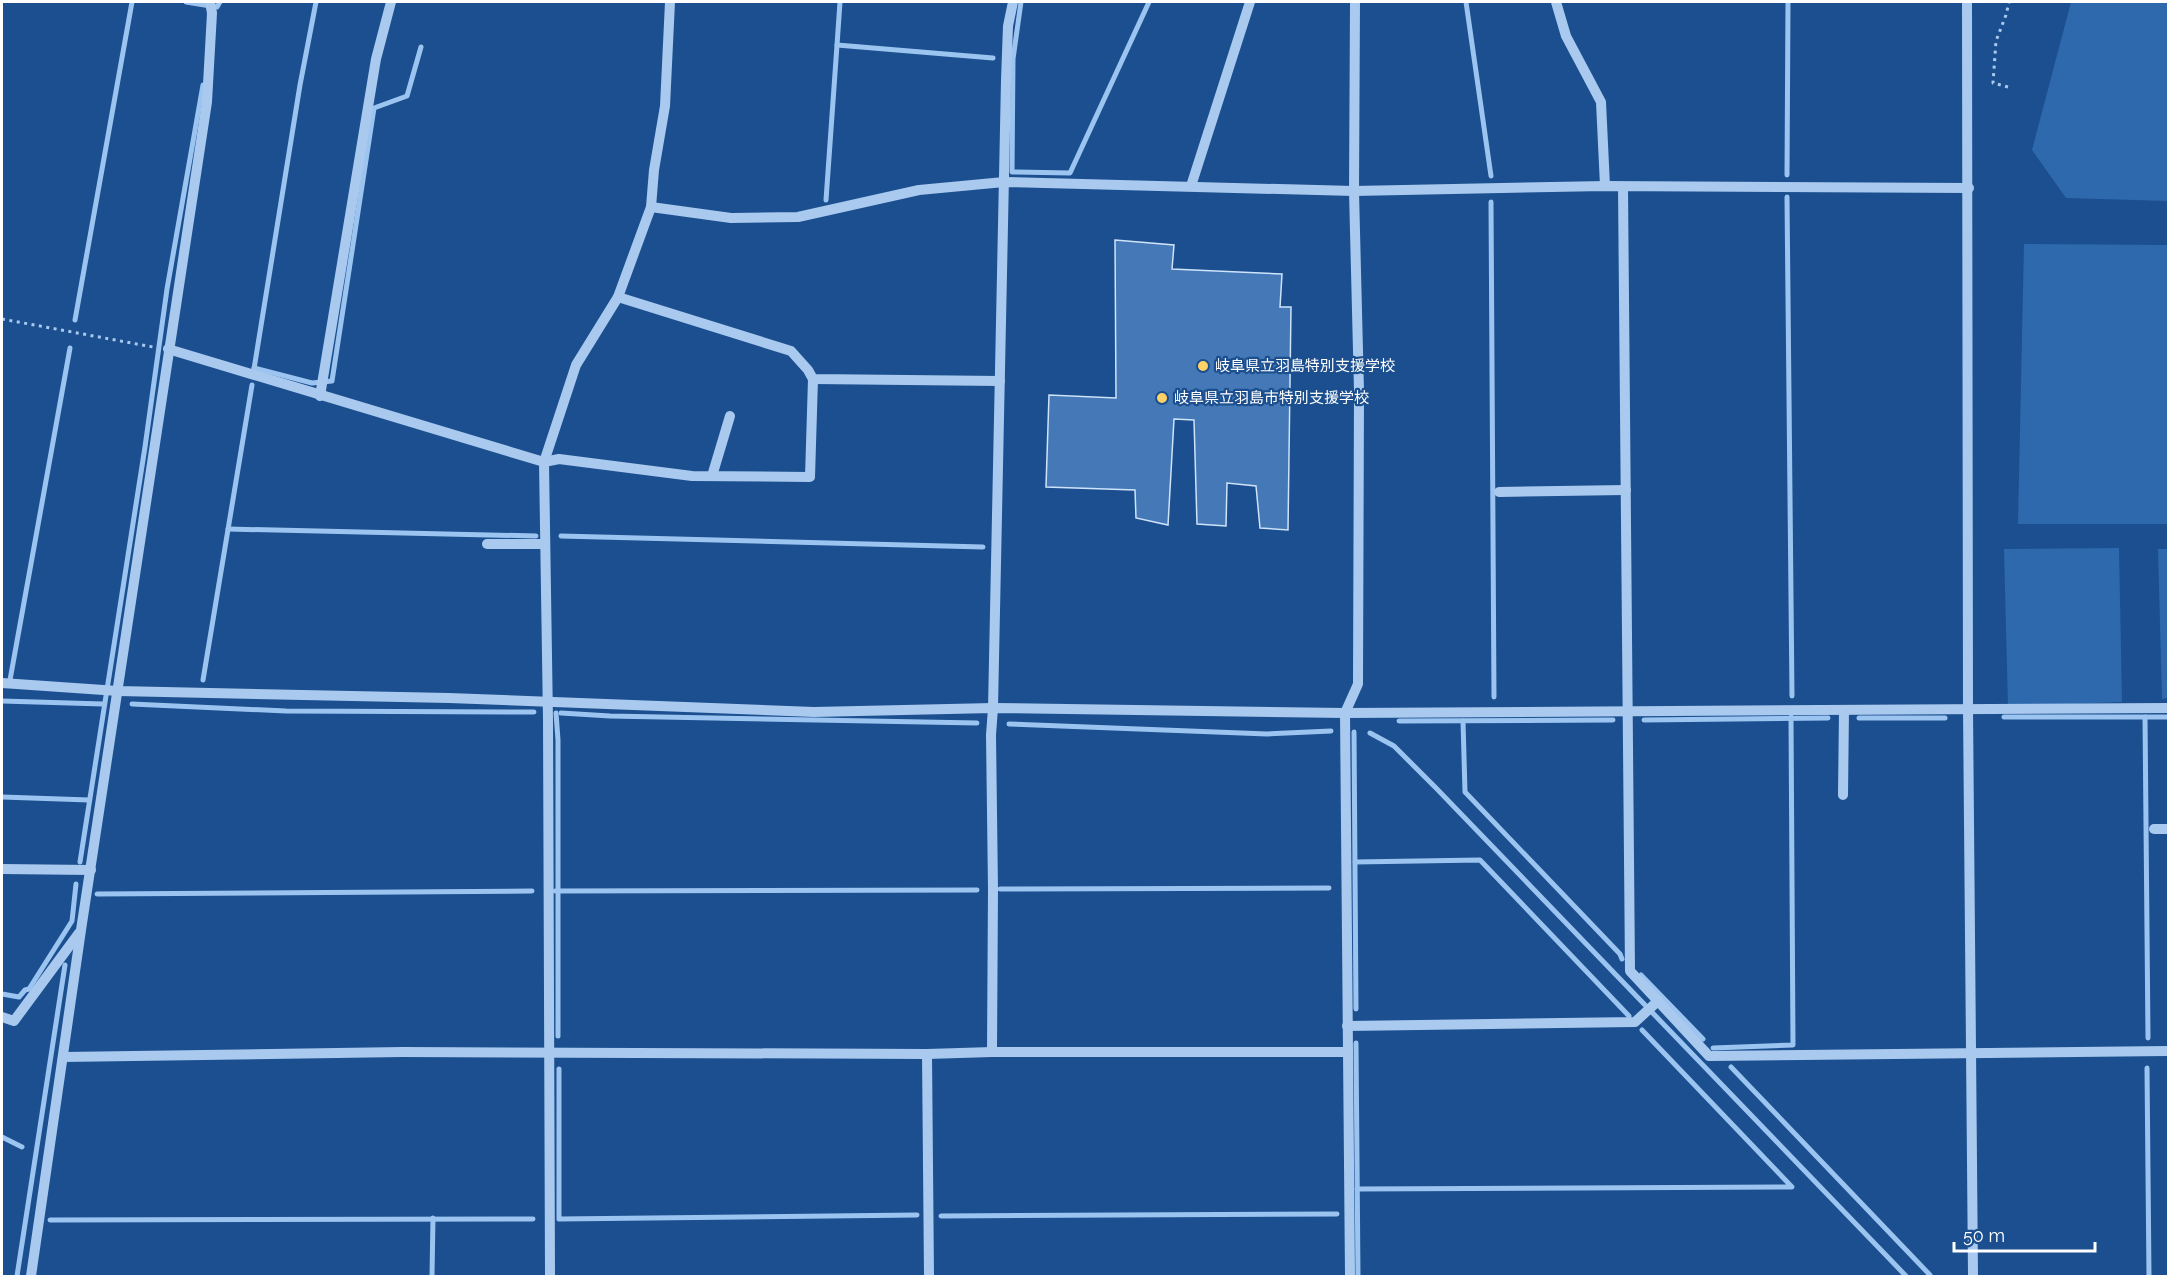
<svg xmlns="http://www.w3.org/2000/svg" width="2170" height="1278" viewBox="0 0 2170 1278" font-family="Raleway,'Noto Sans JP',sans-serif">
	<rect width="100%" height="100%" fill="#1b4f8f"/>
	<!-- green -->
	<g fill="#2e69ad">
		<path d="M2071,2H2168V201L2066,198L2032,150Z"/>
		<path d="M2024,244L2168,245V524H2018Z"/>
		<path d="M2119,548L2122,702L2008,706L2004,549Z"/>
		<path d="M2158,549H2168V698L2162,699Z"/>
	</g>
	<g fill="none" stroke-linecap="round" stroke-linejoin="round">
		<!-- stream -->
		<g stroke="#9cc4f0" stroke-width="5">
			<path d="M186,2L217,7L220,2"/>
			<path d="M1021,2L1013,59L1012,172L1070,173L1149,2"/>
			<path d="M1466,2L1491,176"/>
			<path d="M837,45L840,2"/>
			<path d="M1787,175L1788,2"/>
			<path d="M1787,197L1792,696"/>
			<path d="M826,200L837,45L993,58"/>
			<path d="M1491,202L1494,697"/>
			<path d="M75,320L132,2"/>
			<path d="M254,368L312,383L332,381L374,108L407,96L421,47"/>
			<path d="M254,369L300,85L316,2"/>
			<path d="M228,529L536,536"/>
			<path d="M561,536L983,547"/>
			<path d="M10,680L70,348"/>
			<path d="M203,680L252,385"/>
			<path d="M2,701L103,704"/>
			<path d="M132,704L286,711L534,712"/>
			<path d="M556,713L558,740V1036"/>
			<path d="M561,713L610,716L977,723"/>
			<path d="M2004,717H2168"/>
			<path d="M2145,717L2148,1038"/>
			<path d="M1859,718H1945"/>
			<path d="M1644,720L1828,718"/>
			<path d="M1399,721L1613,720"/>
			<path d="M1463,721L1465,792L1620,954L1622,959"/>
			<path d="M1009,724L1267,734L1331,731"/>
			<path d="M1354,732L1356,1009"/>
			<path d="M1370,733L1394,746L1436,788L1906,1276"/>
			<path d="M2,797L89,800"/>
			<path d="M80,862L145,447L167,289L203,85"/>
			<path d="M1355,862L1480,860L1629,1016"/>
			<path d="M1000,889L1329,888"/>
			<path d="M555,891L977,890"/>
			<path d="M97,894L532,891"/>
			<path d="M1641,975L1703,1039"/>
			<path d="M2,994L19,997L25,990L29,989L72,921L76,884"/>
			<path d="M1356,1043L1358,1276"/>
			<path d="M1713,1048L1793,1045L1791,717"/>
			<path d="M1731,1067L1930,1275"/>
			<path d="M2147,1068L2149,1276"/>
			<path d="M559,1069V1219L917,1215"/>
			<path d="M2,1137L22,1147"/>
			<path d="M1357,1189L1792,1187L1642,1030"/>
			<path d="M941,1216L1337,1214"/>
			<path d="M50,1220L533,1219"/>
			<path d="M17,1276L65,965"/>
			<path d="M432,1276L433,1218"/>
		</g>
	</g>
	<!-- building -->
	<path fill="#4478b7" stroke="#cfe3fa" stroke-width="1.5" d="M1115,240L1174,245L1172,269L1282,274L1280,307H1291L1288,530L1260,528L1256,486L1227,483L1226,526L1197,524L1194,420L1174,419L1168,525L1136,518L1135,490L1046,487L1049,395L1116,398Z"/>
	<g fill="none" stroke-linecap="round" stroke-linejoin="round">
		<!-- path -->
		<g stroke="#a9c9ee" stroke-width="3" stroke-dasharray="3 4.5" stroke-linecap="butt">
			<path d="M2008,87L1993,83L1996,41L2006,15L2009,2"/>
			<path d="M2,319L153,347"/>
		</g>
		<!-- minor -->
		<g stroke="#a9c9ee" stroke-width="10">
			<path d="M1556,2L1566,36L1601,102L1605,186"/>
			<path d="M1967,2L1968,709L1973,1276"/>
			<path d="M1191,186L1250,2"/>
			<path d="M1623,187L1630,971L1709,1056L2168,1051"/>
			<path d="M651,207L731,218L798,217L919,190L1004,182L1354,191L1605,186L1969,188"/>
			<path d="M618,297L791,351L808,370L813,379L1000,381"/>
			<path d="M168,349L544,462L559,459L692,476L810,477L813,379"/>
			<path d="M320,396L376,59L391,2"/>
			<path d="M712,476L730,416"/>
			<path d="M1499,492L1626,490"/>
			<path d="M487,544H545"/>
			<path d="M2,683L118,691L449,698L814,712L993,708L1345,713L2168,708"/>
			<path d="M1843,795L1844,710"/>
			<path d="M2154,829H2168"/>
			<path d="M2,869L91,870"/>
			<path d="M2,1017L14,1021L79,933"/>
			<path d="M1347,1026L1635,1022L1658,1001"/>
			<path d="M992,1052L993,889L991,735L993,708L1006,80L1008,26L1013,2"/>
			<path d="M927,1054L929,1276"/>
			<path d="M63,1057L402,1052L927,1054L992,1052H1347"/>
			<path d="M31,1276L81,930L207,102L212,13L210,2"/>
			<path d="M550,1276L548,720L544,462L576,365L618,297L651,207L654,170L665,106L670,2"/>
			<path d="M1350,1276L1345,713L1358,684L1359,391L1354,191L1355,2"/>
		</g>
	</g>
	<!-- markers -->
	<g fill="#ffd166" stroke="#1b4f8f" stroke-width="2">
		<circle cx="1203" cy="366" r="6"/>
		<circle cx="1162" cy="398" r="6"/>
	</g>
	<g text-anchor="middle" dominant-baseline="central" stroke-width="4.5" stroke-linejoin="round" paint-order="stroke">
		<!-- poi labels -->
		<g font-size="15" fill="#fff" stroke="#1b4f8f" text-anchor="start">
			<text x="1215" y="366">岐阜県立羽島特別支援学校</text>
			<text x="1174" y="398">岐阜県立羽島市特別支援学校</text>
		</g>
	</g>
	<!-- border -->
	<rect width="2170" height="1278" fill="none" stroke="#ffffff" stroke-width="6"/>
	<!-- scale -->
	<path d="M1954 1242v9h141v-9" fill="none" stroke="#ffffff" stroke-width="3"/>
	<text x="1963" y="1242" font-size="18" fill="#ffffff" stroke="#1b4f8f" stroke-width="4.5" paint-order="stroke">50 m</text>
</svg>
